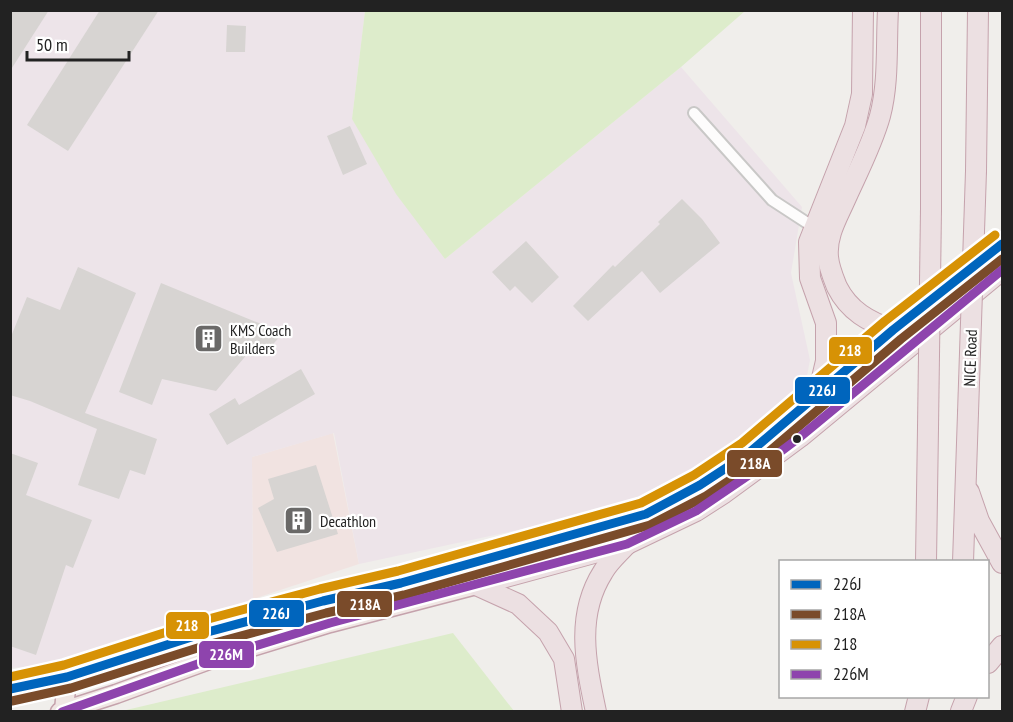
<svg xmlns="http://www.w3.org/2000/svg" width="1013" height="722" viewBox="0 0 1013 722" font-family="'PT Sans Narrow',sans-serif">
	<rect width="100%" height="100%" fill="#f0eeeb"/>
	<!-- commercial -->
	<path fill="#f1e3e1" d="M333,433L359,564L253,599L252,457Z"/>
	<!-- industrial -->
	<path fill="#ede4e9" d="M11,11H365L352,119L445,259L681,67L802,207L791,273L810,360L804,392L719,459L653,501L359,564L334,433L252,457L253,599L58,664L11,668Z"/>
	<!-- grass -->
	<g fill="#ddeccb">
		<path d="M365,11V10L745,11L681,67L445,259L396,194L352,119Z"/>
		<path d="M453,633L514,711H122Z"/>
	</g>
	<!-- building -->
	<g fill="#d7d4d2">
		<path d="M10,10H49L10,71Z"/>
		<path d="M100,10H159L68,151L27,125Z"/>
		<path d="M227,25L246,26L245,52H226Z"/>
		<path d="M350,126L367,164L343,175L327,136Z"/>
		<path d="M682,199L702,219L720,243L660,293L642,271L588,321L573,306L613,265L615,267L660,224L658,222Z"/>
		<path d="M526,241L559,277L532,303L515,286L510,291L492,272Z"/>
		<path d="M78,267L136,293L85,413L157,439L145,475L130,470L119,499L78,485L97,429L30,401L10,395V339L27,297L60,310Z"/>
		<path d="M161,283L283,333L267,351L255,345L216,391L162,379L152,405L119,392Z"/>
		<path d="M301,369L315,394L227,445L209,414L235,398L239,405Z"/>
		<path d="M10,453L38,463L26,495L92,520L73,568L66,565L36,655L10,646Z"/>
		<path d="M316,465L338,534L277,552L258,508L274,499L268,479Z"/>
	</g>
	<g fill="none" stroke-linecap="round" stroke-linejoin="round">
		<defs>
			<path id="minor" d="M694,113L772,200L815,228"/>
			<g id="trunk">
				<path d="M10,689L67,677L204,633L323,601L401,583L473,564"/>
				<path d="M64,711L67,677"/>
				<path d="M60,712L116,694L209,660L330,623L476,585"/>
			</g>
			<g id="motorway">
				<path d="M888,10C886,45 889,82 880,116C872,145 857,173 845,200C837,218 826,236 828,257C829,268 833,277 837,287C849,311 869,322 893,330"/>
				<path d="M931,10V209"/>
				<path d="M976,171L978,10"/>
				<path d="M818,395L826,361V323L810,278L809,242L855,126L862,94L863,10"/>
				<path d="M969,492L979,521L1002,563"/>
				<path d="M926,562L928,428"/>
				<path d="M963,562L968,413"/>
				<path d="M473,564L646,514L700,485L749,453L893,330L1002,244"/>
				<path d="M476,585L627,544L696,511L724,493L800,437L1002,270"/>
				<path d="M476,585L518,604L548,632L564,659L572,712"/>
				<path d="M988,663L1002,646"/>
				<path d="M961,711L967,696"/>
				<path d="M596,712C586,664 575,616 603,572C609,561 620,552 627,544"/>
				<path d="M915,712L919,696"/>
			</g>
		</defs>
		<!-- minor casing -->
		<use href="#minor" stroke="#c9c8c7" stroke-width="14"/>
		<!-- trunk casing -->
		<use href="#trunk" stroke="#c5a2ac" stroke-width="21"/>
		<!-- motorway casing -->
		<use href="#motorway" stroke="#c5a2ac" stroke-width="22"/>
		<!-- minor -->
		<use href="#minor" stroke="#fdfcfc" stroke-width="10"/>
		<!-- trunk -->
		<use href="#trunk" stroke="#f0e6e4" stroke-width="18"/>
		<!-- motorway -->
		<use href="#motorway" stroke="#ece0e2" stroke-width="20"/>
		<defs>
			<g id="motorway-bridge">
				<path d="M968,413L976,171"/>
				<path d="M928,428L931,209"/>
			</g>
		</defs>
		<!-- motorway-bridge casing -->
		<use href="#motorway-bridge" stroke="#c5a2ac" stroke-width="22" stroke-linecap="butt"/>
		<!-- motorway-bridge -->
		<use href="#motorway-bridge" stroke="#ece0e2" stroke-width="20"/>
		<defs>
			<path id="bus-1" d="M10,689L67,677L204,633L323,601L401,583L646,514L700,485L749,453L893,330L1002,244"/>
			<path id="bus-2" d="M12,701L71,688L207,645L326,613L404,595L650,525L706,496L757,462L901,339L1002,259"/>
			<path id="bus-3" d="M10,677L64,665L201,621L320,589L398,571L641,503L694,475L742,443L885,321L995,235"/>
			<path id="bus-4" d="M62,712L209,660L330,623L627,544L696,511L759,468L800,437L1002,270"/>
		</defs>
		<!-- bus-1 casing -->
		<use href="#bus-1" stroke="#fff" stroke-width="14"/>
		<!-- bus-2 casing -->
		<use href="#bus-2" stroke="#fff" stroke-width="14"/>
		<!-- bus-3 casing -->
		<use href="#bus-3" stroke="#fff" stroke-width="14"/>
		<!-- bus-4 casing -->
		<use href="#bus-4" stroke="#fff" stroke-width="14"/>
		<!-- bus-1 -->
		<use href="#bus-1" stroke="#0065bd" stroke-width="9"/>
		<!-- bus-2 -->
		<use href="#bus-2" stroke="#7a4b2a" stroke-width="9"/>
		<!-- bus-3 -->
		<use href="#bus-3" stroke="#d79205" stroke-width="9"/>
		<!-- bus-4 -->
		<use href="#bus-4" stroke="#8e44ad" stroke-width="9"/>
	</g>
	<!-- icons -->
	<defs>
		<symbol id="building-square" viewBox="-11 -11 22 22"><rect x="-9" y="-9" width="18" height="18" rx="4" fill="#6a6968" stroke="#fff"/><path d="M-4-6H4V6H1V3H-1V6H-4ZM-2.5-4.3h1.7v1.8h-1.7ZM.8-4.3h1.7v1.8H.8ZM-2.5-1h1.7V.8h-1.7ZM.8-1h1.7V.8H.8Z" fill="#fff"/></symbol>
	</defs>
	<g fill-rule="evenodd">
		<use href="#building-square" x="192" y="322" width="33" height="33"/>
		<use href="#building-square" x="282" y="504" width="33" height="33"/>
	</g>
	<!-- markers -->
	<circle fill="#222" stroke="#fff" stroke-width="2" cx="797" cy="439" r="5"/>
	<g text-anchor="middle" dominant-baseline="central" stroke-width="4.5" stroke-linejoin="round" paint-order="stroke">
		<!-- poi labels -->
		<g font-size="16" fill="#222" stroke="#fff" text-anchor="start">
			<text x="230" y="330">KMS Coach<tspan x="230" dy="18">Builders</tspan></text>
			<text x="320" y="521">Decathlon</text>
		</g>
		<!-- street labels -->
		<g font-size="16" fill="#222" stroke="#fff">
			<text transform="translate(970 358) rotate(-88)">NICE Road</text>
		</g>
	</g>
	<g stroke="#fff" stroke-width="2">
		<rect x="828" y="336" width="45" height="29" rx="6" fill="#d79205"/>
		<rect x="794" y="376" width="57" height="29" rx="6" fill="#0065bd"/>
		<rect x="726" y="449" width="57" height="29" rx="6" fill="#7a4b2a"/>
		<rect x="336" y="590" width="57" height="28" rx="6" fill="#7a4b2a"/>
		<rect x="248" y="599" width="57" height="29" rx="6" fill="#0065bd"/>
		<rect x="165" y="611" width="45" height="29" rx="6" fill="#d79205"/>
		<rect x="198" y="640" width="57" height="29" rx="6" fill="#8e44ad"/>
	</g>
	<g font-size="16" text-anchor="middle" font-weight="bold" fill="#fff">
		<text x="850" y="356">218</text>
		<text x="822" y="396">226J</text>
		<text x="755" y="469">218A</text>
		<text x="365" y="610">218A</text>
		<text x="276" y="619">226J</text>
		<text x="187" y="631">218</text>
		<text x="226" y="660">226M</text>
	</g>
	<!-- border -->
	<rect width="1013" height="722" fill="none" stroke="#222222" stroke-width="24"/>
	<!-- legend -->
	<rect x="779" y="560" width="210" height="138" fill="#ffffff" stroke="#a7a7a7" stroke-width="1.5"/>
	<rect x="791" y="580" width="30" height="9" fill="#0065bd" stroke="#a7a7a7" stroke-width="1.5"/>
	<text x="833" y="590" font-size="18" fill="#222222">226J</text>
	<rect x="791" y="610" width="30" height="9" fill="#7a4b2a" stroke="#a7a7a7" stroke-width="1.5"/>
	<text x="833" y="620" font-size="18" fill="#222222">218A</text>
	<rect x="791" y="640" width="30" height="9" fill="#d79205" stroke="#a7a7a7" stroke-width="1.5"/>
	<text x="833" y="650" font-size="18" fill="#222222">218</text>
	<rect x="791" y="670" width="30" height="9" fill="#8e44ad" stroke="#a7a7a7" stroke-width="1.5"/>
	<text x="833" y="680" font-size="18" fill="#222222">226M</text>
	<!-- scale -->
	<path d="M27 51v9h102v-9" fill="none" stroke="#222222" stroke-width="3"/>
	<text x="36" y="51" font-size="18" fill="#222222" stroke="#ffffff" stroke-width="4.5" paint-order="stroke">50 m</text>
</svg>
